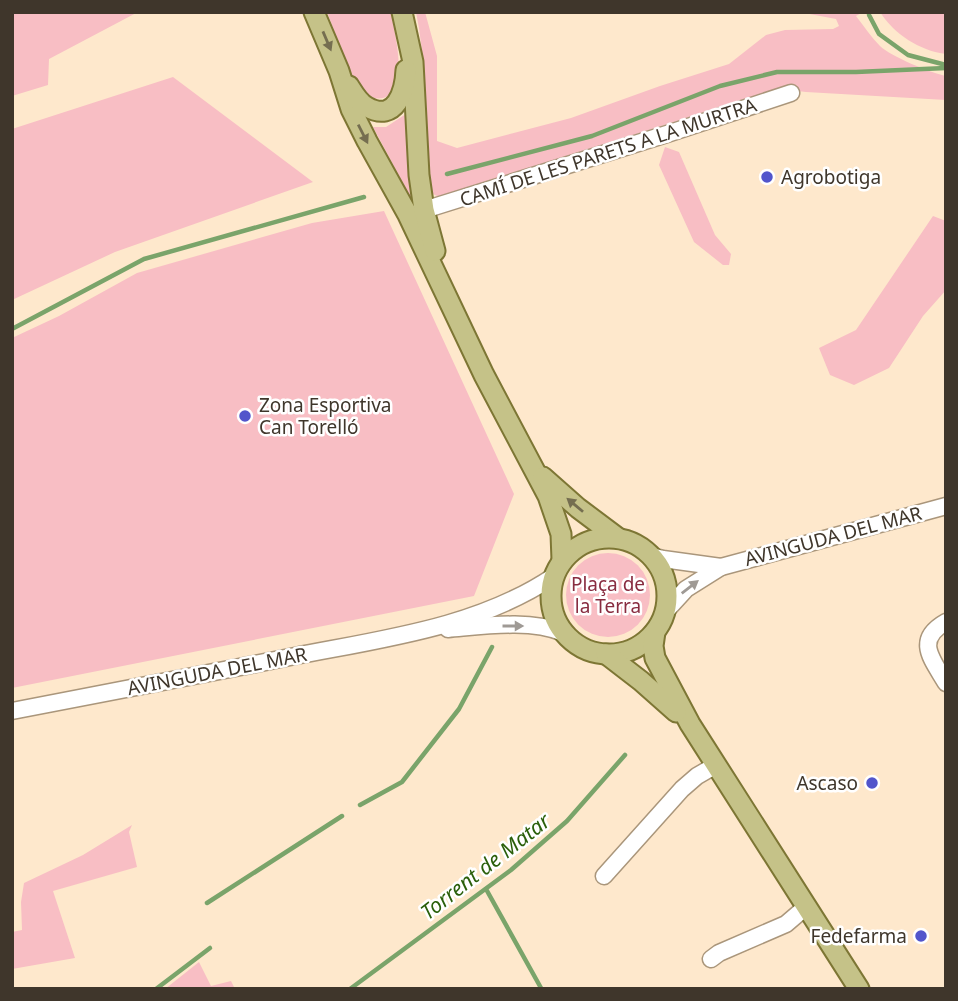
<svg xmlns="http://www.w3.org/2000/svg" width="958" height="1001" viewBox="0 0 958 1001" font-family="'Noto Sans',sans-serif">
	<rect width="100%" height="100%" fill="#fee8cc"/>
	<!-- green -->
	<g fill="#f8bec4">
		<path d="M12,12H138L49,59L48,85L12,96Z"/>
		<path d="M327,12H391C394,32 411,91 383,98C374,100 365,95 360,88C346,68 336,35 327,12Z"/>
		<path d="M416,12H425L437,56V141L457,148L571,118L660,86L729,64L766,35L785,30L833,29L839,26L836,19L799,12H863L856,16C864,26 871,37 880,46C890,56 931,73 946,76V100L806,92L781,89L661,126L441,198L431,193C429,178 427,164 426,149C423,103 426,58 416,12Z"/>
		<path d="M880,12H946V54C920,51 894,34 880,12Z"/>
		<path d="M173,77L313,182L115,252L12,300V129Z"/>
		<path d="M409,112C405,144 410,173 414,204L373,127H386Z"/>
		<path d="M665,147L679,152L715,235L731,254L729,265H723L694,242L659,165Z"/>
		<path d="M384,211L514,494L474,596L12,688V338L59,316L137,273L312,223Z"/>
		<path d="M933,216L946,221V290L923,316L889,368L854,385L830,375L819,348L856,330Z"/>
		<circle cx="608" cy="595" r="42"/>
		<path d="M132,825L129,832L137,867L53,891L75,958L12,969V932L22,930L21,902L24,883L83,855Z"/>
		<path d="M199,962L211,986L231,981L235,989H165Z"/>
	</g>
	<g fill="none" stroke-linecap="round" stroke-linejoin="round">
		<!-- stream -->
		<g stroke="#7aa46a" stroke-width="4.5">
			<path d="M869,15L879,34L908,55L946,65"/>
			<path d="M447,174L592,136L720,86L777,72H856L946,68"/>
			<path d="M12,329L144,259L364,197"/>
			<path d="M360,805L402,782L459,709L492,647"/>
			<path d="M486,889L541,988L540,989"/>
			<path d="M207,903L342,816"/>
			<path d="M156,989L210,948"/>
			<path d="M350,989L511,870L567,821L625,755"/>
		</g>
		<defs>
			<g id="minor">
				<path d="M424,210L667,134L791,93"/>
				<path d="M651,556L663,559L721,567"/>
				<path d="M664,613L686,589L721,567L946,506"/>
				<path d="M946,622C914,640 932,659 946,683"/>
				<path d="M448,629C484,626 530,619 564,633"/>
				<path d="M12,711C107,693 201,675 295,656C382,639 479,627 554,576"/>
				<path d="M604,876L682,789L697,776L716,765"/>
				<path d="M711,959L719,953L786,924L807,906"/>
			</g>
			<g id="major">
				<path d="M314,12L339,71L351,109L367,141L408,215L484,375L548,496L561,534L562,560"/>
				<path d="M402,12L413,62L419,175L424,210L435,251"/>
				<path d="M349,86C354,94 359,103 367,107C396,123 405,91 406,70"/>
				<path d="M543,477L578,508L618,538"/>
				<circle cx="609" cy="596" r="58"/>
				<path d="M655,632L653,646L655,658L690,724L859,989"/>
				<path d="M606,654L641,681L676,712"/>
			</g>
		</defs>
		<!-- minor casing -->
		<use href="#minor" stroke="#aa967b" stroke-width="19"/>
		<!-- major casing -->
		<use href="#major" stroke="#7d7634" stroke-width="23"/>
		<!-- minor -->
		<use href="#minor" stroke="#fff" stroke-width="16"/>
		<!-- major -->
		<use href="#major" stroke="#c5c288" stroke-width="19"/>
	</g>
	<!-- one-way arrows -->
	<defs><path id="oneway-solid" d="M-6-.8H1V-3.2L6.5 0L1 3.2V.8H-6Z" transform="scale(1.75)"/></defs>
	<g fill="#756e50">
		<use href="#oneway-solid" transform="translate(327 41) rotate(67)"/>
		<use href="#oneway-solid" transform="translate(363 134) rotate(63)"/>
		<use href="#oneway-solid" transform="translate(575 505) rotate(-140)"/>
	</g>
	<g fill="#9f9a95">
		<use href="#oneway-solid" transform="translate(690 587) rotate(-38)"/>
		<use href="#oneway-solid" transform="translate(513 626)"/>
	</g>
	<!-- markers -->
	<g fill="#5255cb" stroke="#fff" stroke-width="2.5">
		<circle cx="767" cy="177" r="7"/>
		<circle cx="245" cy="416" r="7"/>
		<circle cx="872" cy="783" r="7"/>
		<circle cx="921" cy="936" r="7"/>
	</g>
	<g text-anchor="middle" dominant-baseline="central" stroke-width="5" stroke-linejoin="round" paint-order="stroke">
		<!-- street labels -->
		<g font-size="19" fill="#3f362b" stroke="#fff">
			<text transform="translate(608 152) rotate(-18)">CAMÍ DE LES PARETS A LA MURTRA</text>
			<text transform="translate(833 536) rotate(-15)">AVINGUDA DEL MAR</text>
			<text transform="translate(217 671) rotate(-11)">AVINGUDA DEL MAR</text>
		</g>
		<!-- poi labels -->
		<g font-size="19" fill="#3f362b" stroke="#fff" text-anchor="start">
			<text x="781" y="177">Agrobotiga</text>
			<text x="259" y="405">Zona Esportiva<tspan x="259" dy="22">Can Torelló</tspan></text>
			<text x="858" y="783" text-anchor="end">Ascaso</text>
			<text x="907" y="936" text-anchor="end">Fedefarma</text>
		</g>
		<!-- park labels -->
		<g font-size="19" fill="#882c40" stroke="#fff">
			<text x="608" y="584">Plaça de<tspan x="608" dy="22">la Terra</tspan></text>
		</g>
		<!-- water labels -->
		<g font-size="21" font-style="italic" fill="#2a5f0a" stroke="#fff">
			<text transform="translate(485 866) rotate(-38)">Torrent de Matar</text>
		</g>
	</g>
	<!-- border -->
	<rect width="958" height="1001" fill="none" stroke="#3f362b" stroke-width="28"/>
</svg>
